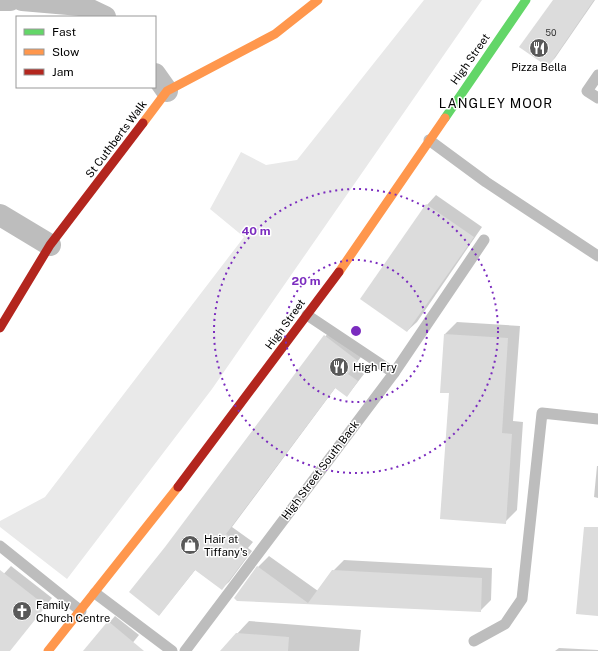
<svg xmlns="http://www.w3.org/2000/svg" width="598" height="651" viewBox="0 0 598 651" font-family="'Public Sans',sans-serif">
	<rect width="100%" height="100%" fill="#fff"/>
	<!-- green -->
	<path fill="#e9e9e9" d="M424,0H482L212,389L67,579L0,527V521L45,497L244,237L210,209L241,152L266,165L297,160Z"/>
	<!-- shadow -->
	<g fill="#0003">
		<path d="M554,0H595L555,58L547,66Z"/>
		<path d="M436,195L482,227L417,322L407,331L427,205Z"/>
		<path d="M457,322L520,326L513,421L523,422L517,510L505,522L450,393L441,392L445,334Z"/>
		<path d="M331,329L364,353L354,366L364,374L347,396L336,387L232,527L253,542L248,548L252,551L229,582L222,588L196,569L159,615L166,548Z"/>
		<path d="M597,466H598V498L594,497Z"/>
		<path d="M269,556L318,591L333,571L344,560L492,568L491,600L480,611L237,600L258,567Z"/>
		<path d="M11,566L52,598L9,651H0V578Z"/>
		<path d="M115,616L139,635L126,651H85Z"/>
		<path d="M249,621L361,630L359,651H221Z"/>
		<path d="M559,648L598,650V651H555Z"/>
	</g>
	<!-- building -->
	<g fill="#dcdcdc">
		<path d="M553,0H594L548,67L519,47Z"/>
		<path d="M426,204L474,237L407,332L360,299Z"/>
		<path d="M444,334L508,338L502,433L512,434L506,524L440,519L449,393H440Z"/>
		<path d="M324,335L358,361L348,374L358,381L347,397L335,388L226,534L247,549L242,555L246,558L222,590L195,570L159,616L129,592L165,547Z"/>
		<path d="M584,527H598V616L576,614Z"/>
		<path d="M257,566L308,603L332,570L482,578L481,612L237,601L234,598Z"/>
		<path d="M0,570L46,606L10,651H0Z"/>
		<path d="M108,621L144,651H83Z"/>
		<path d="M236,633L289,637L288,651H220Z"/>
	</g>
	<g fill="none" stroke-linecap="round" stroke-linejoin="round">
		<!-- lane -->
		<g stroke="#bdbdbd" stroke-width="11">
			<path d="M598,75L587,91L598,98"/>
			<path d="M429,140L486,182L598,256"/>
			<path d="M394,373L484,240"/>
			<path d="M0,546L81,611"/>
			<path d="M95,593L172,651"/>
			<path d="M474,641L505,624L522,599L542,413L598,419"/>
			<path d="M185,651L394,373L307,315"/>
		</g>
		<!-- street -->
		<g stroke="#bdbdbd" stroke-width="22">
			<path d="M0,0H10"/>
			<path d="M22,0L80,5L105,17"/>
			<path d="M155,74L167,91"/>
			<path d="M0,215L50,245"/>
		</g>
		<!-- fast -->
		<path stroke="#63d668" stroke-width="9" d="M445,118L526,0"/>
		<!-- slow -->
		<g stroke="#ff974d" stroke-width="9">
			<path d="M143,123L167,91L275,34L318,0"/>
			<path d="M339,272L445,118"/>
			<path d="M48,651L178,487"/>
		</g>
		<!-- jam -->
		<g stroke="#b3261e" stroke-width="9">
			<path d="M0,328L50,245L143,123"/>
			<path d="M178,487L339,272"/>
		</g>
	</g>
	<!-- distance rings -->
	<g fill="none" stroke="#7b2cbf" stroke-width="2" stroke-dasharray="2 4">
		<circle cx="356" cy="331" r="71"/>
		<circle cx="356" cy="331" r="142"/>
	</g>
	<!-- icons -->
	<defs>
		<symbol id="restaurant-disc" viewBox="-11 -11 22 22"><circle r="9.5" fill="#595959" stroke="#fff"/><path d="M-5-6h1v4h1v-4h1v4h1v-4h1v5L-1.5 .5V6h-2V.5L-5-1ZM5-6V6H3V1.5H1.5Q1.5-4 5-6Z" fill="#fff"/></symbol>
		<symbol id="shop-disc" viewBox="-11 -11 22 22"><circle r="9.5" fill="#595959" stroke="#fff"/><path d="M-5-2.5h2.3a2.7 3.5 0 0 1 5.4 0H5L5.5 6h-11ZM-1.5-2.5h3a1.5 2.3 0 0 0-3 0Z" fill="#fff"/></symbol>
		<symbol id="church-disc" viewBox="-11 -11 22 22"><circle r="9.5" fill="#595959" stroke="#fff"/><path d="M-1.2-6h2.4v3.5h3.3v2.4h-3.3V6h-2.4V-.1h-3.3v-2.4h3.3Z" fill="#fff"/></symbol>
	</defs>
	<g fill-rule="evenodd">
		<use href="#restaurant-disc" x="528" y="37" width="22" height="22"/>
		<use href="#restaurant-disc" x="328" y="356" width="22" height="22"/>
		<use href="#shop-disc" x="179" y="534" width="22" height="22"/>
		<use href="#church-disc" x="11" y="600" width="22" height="22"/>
	</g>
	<g text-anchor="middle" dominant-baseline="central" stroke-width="3" stroke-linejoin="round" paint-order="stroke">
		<!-- number labels -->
		<g font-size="9" fill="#373737">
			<text x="551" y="32">50</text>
		</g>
		<!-- street labels -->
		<g font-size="11" fill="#000" stroke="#fff">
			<text transform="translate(470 59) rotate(-55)">High Street</text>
			<text transform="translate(116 139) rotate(-53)">St Cuthberts Walk</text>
			<text transform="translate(285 324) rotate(-54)">High Street</text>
			<text transform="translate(320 470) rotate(-53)">High Street South Back</text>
		</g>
		<!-- poi labels -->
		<g font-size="11" fill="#000" stroke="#fff" text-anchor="start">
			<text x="539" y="67" text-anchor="middle">Pizza Bella</text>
			<text x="353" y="367">High Fry</text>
			<text x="204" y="539">Hair at<tspan x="204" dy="13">Tiffany's</tspan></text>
			<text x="36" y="605">Family<tspan x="36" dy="13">Church Centre</tspan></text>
		</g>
		<!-- quarter labels -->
		<g font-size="13" letter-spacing="1" fill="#000" stroke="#fff">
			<text x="496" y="103">LANGLEY MOOR</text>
		</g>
	</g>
	<circle cx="356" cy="331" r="6" fill="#7b2cbf" stroke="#fff" stroke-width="2"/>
	<g font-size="12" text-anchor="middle" font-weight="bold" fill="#7b2cbf" stroke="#fff" stroke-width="3" stroke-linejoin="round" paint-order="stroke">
		<text x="256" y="235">40 m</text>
		<text x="306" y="285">20 m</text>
	</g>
	<!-- legend -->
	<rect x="16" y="16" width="140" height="72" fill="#ffffff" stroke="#999999"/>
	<rect x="24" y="29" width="20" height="6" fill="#63d668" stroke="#999999"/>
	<text x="52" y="36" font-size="12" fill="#000000">Fast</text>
	<rect x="24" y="49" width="20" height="6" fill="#ff974d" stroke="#999999"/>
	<text x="52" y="56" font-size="12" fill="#000000">Slow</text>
	<rect x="24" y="69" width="20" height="6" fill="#b3261e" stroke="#999999"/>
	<text x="52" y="76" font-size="12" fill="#000000">Jam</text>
</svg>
